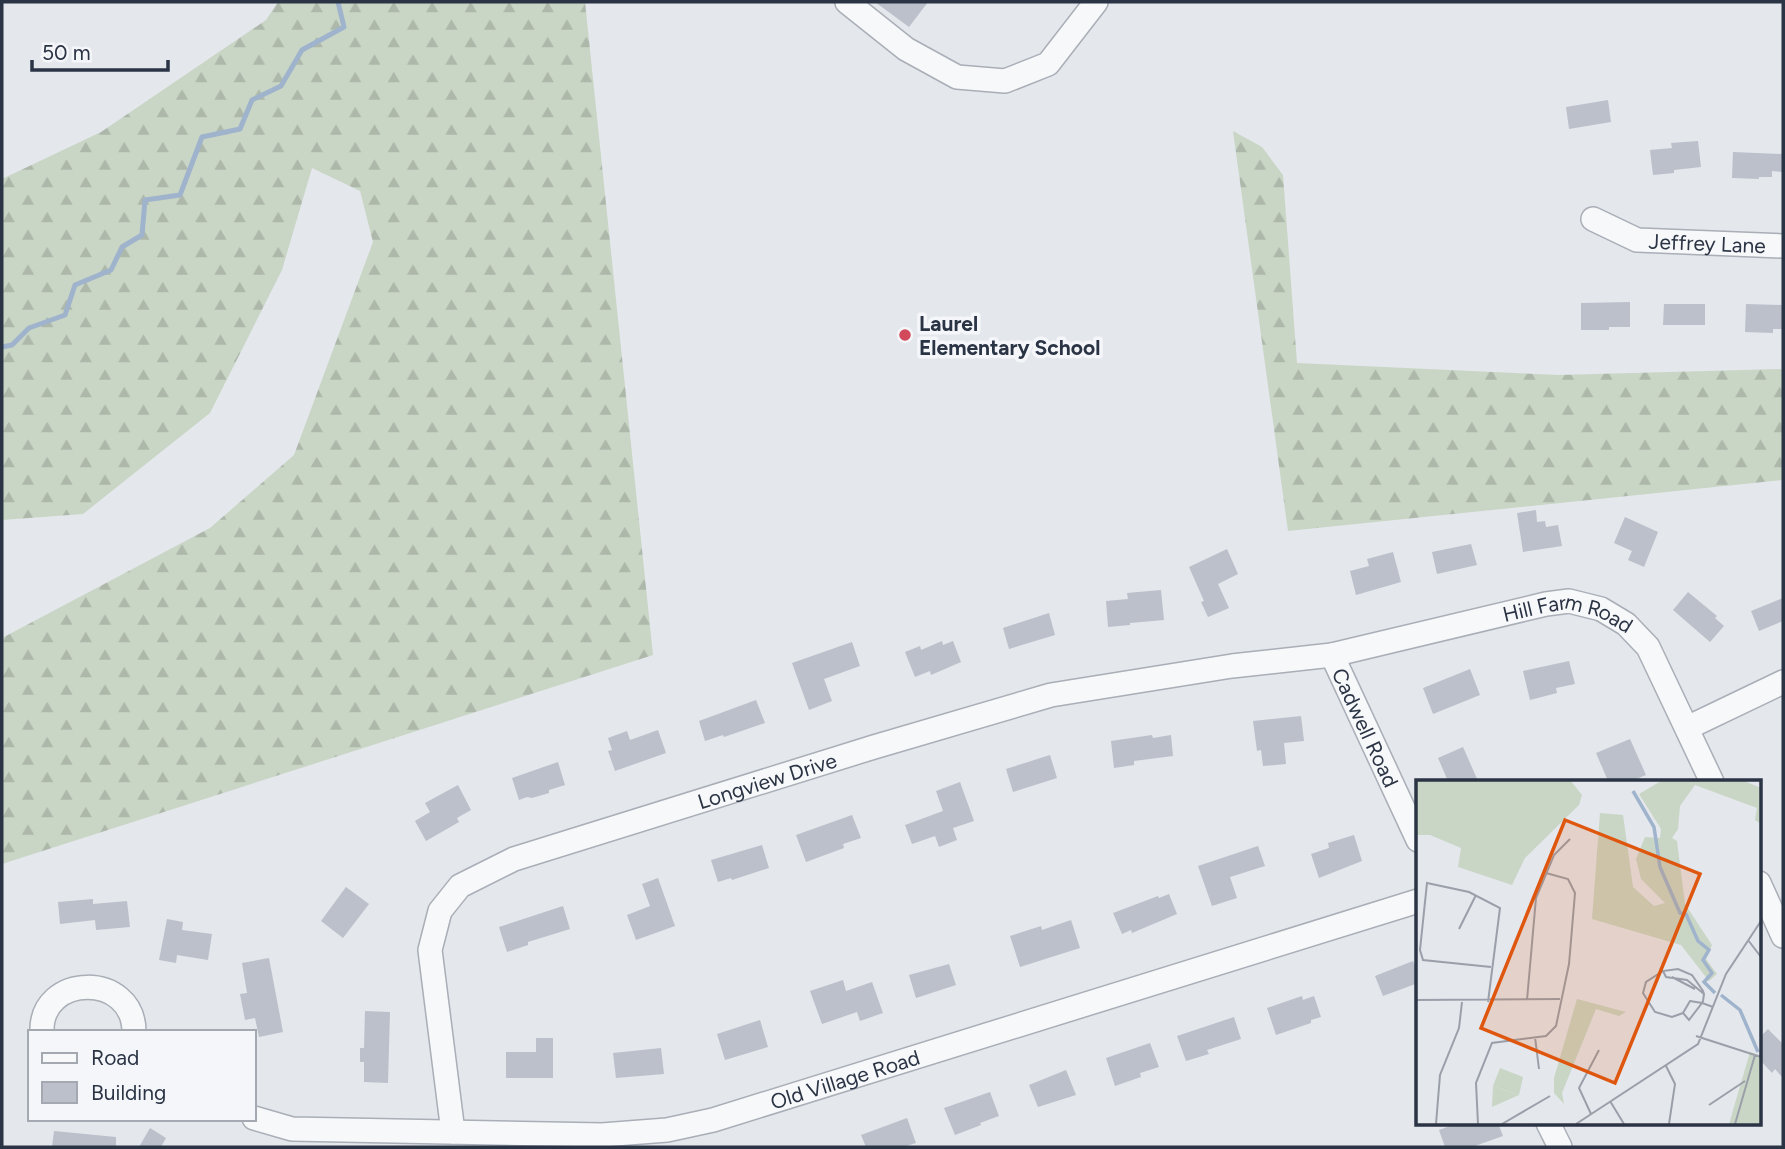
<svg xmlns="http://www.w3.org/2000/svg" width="1785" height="1149" viewBox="0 0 1785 1149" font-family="Figtree,sans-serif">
	<defs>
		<pattern id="forest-firs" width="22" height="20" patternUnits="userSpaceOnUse" patternTransform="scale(1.75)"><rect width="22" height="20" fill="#c9d6c5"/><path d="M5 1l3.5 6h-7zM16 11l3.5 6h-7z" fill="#adb8ab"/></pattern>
	</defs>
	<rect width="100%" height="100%" fill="#e4e7ec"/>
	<!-- forest -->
	<g fill="url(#forest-firs)">
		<path d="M278,2H585L653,655L2,864V638L210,528L294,455L373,242L360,191L312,168L282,270L210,413L83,514L2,520V179L101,132L266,20Z"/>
		<path d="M1233,131L1262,147L1283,175L1297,363L1559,375L1783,369V480L1288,531Z"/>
	</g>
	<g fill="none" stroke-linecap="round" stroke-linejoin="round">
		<!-- stream -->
		<path stroke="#9fb4cc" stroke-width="5" d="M2,347L12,345L29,328L65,315L75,285L111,270L122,247L142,235L145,200L180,195L202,137L240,129L252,100L281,86L302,50L344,27L338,2"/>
	</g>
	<!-- building -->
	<g fill="#bbc0ca">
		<path d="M875,2H928L909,27Z"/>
		<path d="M1608,100L1611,122L1569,129L1566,107Z"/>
		<path d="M1698,141L1701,167L1674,170V173L1653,175L1650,150L1672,148L1671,143Z"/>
		<path d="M1733,152L1783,154V172L1772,171V177H1759V179L1732,178Z"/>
		<path d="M1630,302V327H1609V330H1581V303Z"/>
		<path d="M1664,304H1705V325H1663Z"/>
		<path d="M1746,304L1783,305V329H1773V333L1745,332Z"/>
		<path d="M1536,510L1537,522L1545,521L1546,527L1558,525L1562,546L1523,552L1517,513Z"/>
		<path d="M1625,517L1658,532L1644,567L1628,560L1632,551L1614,543Z"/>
		<path d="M1471,544L1477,565L1437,574L1432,552Z"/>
		<path d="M1227,549L1238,574L1218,584L1229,608L1208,617L1201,602L1204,601L1189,567Z"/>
		<path d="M1393,552L1401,582L1356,595L1350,571L1369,566L1367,559Z"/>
		<path d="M1161,590L1164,620L1130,623V625L1108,627L1106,601L1128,599L1127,593Z"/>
		<path d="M1688,592L1717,616L1715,618L1724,626L1710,642L1673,610Z"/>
		<path d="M1783,598V621L1759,631L1751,611Z"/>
		<path d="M1049,613L1055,635L1009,649L1003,628Z"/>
		<path d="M942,641L943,645L953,641L961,662L931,675L930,671L915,677L905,652L920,646L921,650Z"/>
		<path d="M852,642L860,666L824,679L832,701L809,710L792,663Z"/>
		<path d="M1569,661L1575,684L1556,688L1557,693L1530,700L1523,671Z"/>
		<path d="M1470,669L1480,695L1433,714L1423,688Z"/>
		<path d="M756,700L765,723L724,737L723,735L705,741L699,721Z"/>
		<path d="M1301,716L1304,741L1284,743L1286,764L1263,766L1261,750L1257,751L1253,721Z"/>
		<path d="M658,730L666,753L615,771L608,751L612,750L608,738L627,731L630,740Z"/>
		<path d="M1152,735L1153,738L1171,735L1173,756L1134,761V765L1114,768L1111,741Z"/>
		<path d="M1630,739L1646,775L1631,781H1608L1596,753Z"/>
		<path d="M1463,747L1478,781H1448L1438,758Z"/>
		<path d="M1050,755L1057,778L1013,792L1006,769Z"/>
		<path d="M558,762L565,785L549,790V793L532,798L527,797L519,800L512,778Z"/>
		<path d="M960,782L974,821L953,828L957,840L939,847L935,836L912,844L905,825L943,811L936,791Z"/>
		<path d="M458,785L471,810L457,818L459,822L426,841L415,821L430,812L425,803Z"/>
		<path d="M852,815L861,838L843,844L844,848L806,862L796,835Z"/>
		<path d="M1354,835L1362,861L1319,878L1311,854L1329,848L1328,843Z"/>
		<path d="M762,845L769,868L732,880L731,878L718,882L711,860Z"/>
		<path d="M1258,846L1265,866L1230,877L1237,898L1212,906L1198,866Z"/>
		<path d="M658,878L675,926L636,940L627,915L650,906L642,884Z"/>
		<path d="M346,887L369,904L343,938L321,921Z"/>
		<path d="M1169,894L1177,914L1132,933L1131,930L1122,934L1113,913L1158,896L1159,898Z"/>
		<path d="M93,899V904L127,901L130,927L96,930L95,920L60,924L58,902Z"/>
		<path d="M563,906L570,929L528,942V945L507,952L499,927Z"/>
		<path d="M167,919L183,922L182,930L212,934L208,960L177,955L176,963L159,960Z"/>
		<path d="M1071,920L1080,948L1020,967L1010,936L1041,926L1042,930Z"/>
		<path d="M269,958L283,1032L259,1037L255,1018L245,1020L240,994L247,993L242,963Z"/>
		<path d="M1413,961L1418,973V983L1383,996L1375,976Z"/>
		<path d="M949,964L956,985L916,998L909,975Z"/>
		<path d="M843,980L846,991L872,982L883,1013L860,1021L857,1012L822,1024L810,991Z"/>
		<path d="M1302,996L1303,1000L1314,996L1321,1017L1311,1020V1023L1276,1035L1267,1008Z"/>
		<path d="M365,1011L390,1012L388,1083L364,1082V1062H360V1048H364Z"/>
		<path d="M1234,1017L1241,1039L1207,1050L1209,1054L1186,1061L1177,1036Z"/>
		<path d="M760,1020L768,1047L725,1060L717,1034Z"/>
		<path d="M1768,1029L1783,1044V1078L1775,1069L1772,1073L1759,1059V1038Z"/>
		<path d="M536,1038H553V1078H506V1052H536Z"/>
		<path d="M1150,1043L1159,1067L1140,1073L1141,1077L1115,1086L1106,1058Z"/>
		<path d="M661,1048L664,1074L616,1078L613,1053Z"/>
		<path d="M1066,1070L1076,1095L1038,1107L1029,1085Z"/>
		<path d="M990,1092L999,1116L980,1123L981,1125L955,1135L944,1108Z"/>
		<path d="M907,1118L916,1143L903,1147H866L861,1135Z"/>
		<path d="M1458,1123H1498L1503,1136L1472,1147H1445L1439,1130Z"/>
		<path d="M150,1128L166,1138L161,1147H139Z"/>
		<path d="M54,1131L116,1137V1147H52Z"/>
	</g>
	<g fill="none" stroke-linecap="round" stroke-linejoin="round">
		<defs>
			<g id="minor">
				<path d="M847,2L906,49L957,77L1005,81L1048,64L1096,2"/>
				<path id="s1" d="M1593,219L1637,240L1783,246"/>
				<path id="s2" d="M1332,655L1418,840"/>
				<path d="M1687,728L1783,682"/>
				<path d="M1759,883L1783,936"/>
				<path d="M42,1032C40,973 134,972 134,1032"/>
				<path id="s3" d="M254,1118L292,1129L602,1135L667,1130L713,1120L1418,901"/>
				<path d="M1548,1123L1560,1147"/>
				<path id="s4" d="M453,1132L430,950L440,911L460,886L514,859L874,747L1051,695L1232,666L1332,655L1546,604L1569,601L1601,609L1626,624L1648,647L1712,782"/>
			</g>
		</defs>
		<!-- minor casing -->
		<use href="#minor" stroke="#a9aeb7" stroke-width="26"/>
		<!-- minor -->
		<use href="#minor" stroke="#f7f8fa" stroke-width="23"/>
	</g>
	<!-- markers -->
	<circle fill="#d1495b" stroke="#f4f6f9" stroke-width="2.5" cx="905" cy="335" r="7"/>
	<g text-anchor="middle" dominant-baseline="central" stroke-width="7" stroke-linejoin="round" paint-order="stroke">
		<!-- street labels -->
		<g font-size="21" fill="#2b3445" stroke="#f4f6f9">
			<text stroke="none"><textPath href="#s1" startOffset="119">Jeffrey Lane</textPath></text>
			<text stroke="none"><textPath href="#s4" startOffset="1405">Hill Farm Road</textPath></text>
			<text stroke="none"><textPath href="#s2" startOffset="80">Cadwell Road</textPath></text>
			<text stroke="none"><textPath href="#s4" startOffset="581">Longview Drive</textPath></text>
			<text stroke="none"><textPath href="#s3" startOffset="600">Old Village Road</textPath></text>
		</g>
		<!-- poi labels -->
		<g font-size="21" font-weight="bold" fill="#2b3445" stroke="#f4f6f9" text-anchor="start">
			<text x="919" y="323">Laurel<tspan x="919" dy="24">Elementary School</tspan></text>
		</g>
	</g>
	<!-- overview -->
	<g transform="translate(1416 780)">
		<rect width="345" height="345" fill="#e4e7ec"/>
		<path d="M0,0H154L166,15L163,25L109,78L96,105L42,87L45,68L14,55H0ZM247,0H326L345,8V44L339,40L341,28L279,5L264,26L262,49L256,58L261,61L269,124L296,165L290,179L301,194L293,201L265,165L176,139L184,33L207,35L217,107L238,126L249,123L225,99L220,79L229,57L244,58L245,49L223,14ZM161,219L210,232L203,236L180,229L146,313L148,324L138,313V298ZM77,306L103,315L76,327Z" fill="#c9d6c5"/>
		<path d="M84,288L107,297L103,315L77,306Z" fill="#c9d6c5"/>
		<path d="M334,272L345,276V344H313Z" fill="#c9d6c5"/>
		<path fill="none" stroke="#9fb4cc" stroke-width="3.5" d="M217,11L238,47L244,87L264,133L270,134L282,161L293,170L287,180L296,193L288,202L299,213M305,215L324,230L342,272"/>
		<path fill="none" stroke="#9a9fa9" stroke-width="2" d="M43,149L60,115M332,160L345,177M247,191L230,202L227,213L239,232L256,237L267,233M256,197L279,209M288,214L271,200L250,197L247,191L262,189L276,195L287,211L288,214L287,221L286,223L297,227M0,220L144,219M111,220L120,118L138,75L154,59M274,221L286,223L273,240L267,233ZM72,222L84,128L53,112L11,103L4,170L7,180L75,187M280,256L345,277M119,257L123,289M250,286L259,304L253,344M194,321L208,344M293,325L329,301M175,334L163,308L183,270M20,344L24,295L43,248L46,222M62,344L60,303L76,263L130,256L140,246L153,184L159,113L152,99L130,93M86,344L134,316M160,344L282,264L310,194L345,141M319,344L339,275"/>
		<path fill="#df570f" fill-opacity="0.15" stroke="#df570f" stroke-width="3.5" d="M149,40L284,94L199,303L65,248Z"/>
		<rect width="345" height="345" fill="none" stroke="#2b3445" stroke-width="3.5"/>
	</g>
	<!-- border -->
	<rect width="1785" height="1149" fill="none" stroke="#2b3445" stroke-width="7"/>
	<!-- legend -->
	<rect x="28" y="1030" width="228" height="91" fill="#f4f6f9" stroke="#a4a8b1" stroke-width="2"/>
	<rect x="42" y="1053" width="35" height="10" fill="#f7f8fa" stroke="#a4a8b1" stroke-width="2"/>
	<text x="91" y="1065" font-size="21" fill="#2b3445">Road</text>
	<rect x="42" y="1082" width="35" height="21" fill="#bbc0ca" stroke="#a4a8b1" stroke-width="2"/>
	<text x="91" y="1100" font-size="21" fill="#2b3445">Building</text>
	<!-- scale -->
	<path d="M32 60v10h136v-10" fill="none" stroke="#2b3445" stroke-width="3.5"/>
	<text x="42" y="60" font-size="21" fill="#2b3445" stroke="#f4f6f9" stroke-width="5" paint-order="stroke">50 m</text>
</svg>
